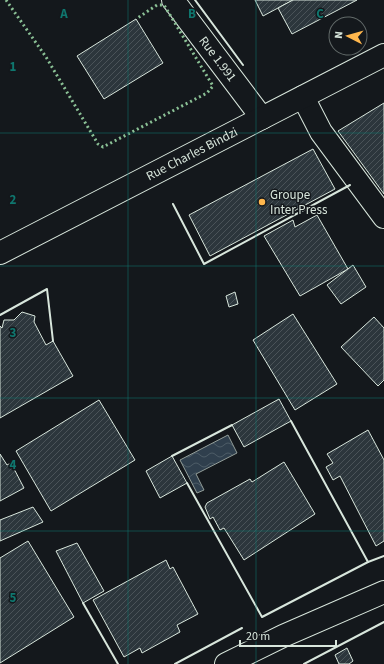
<svg xmlns="http://www.w3.org/2000/svg" width="384" height="664" viewBox="0 0 384 664" font-family="'Source Sans 3',sans-serif">
	<defs>
		<pattern id="water-waves" width="16" height="10" patternUnits="userSpaceOnUse"><rect width="16" height="10" fill="#2f3f4d"/><path d="M0 5q4-4 8 0t8 0" fill="none" stroke="#4c5b66"/></pattern>
		<pattern id="building-hatch" width="6" height="6" patternUnits="userSpaceOnUse"><rect width="6" height="6" fill="#2c363c"/><path d="M-1 1l2-2M0 6l6-6M5 7l2-2" fill="none" stroke="#4a5358"/></pattern>
	</defs>
	<rect width="100%" height="100%" fill="#14181c"/>
	<!-- water -->
	<path fill="url(#water-waves)" stroke="#939e99" d="M228,435L237,453L196,474L204,490L197,493L180,460Z"/>
	<!-- building -->
	<g fill="url(#building-hatch)" stroke="#d8e6dc">
		<path d="M255,0H293L263,16Z"/>
		<path d="M293,0H357L292,34L278,8Z"/>
		<path d="M136,19L163,63L104,99L77,56Z"/>
		<path d="M384,103V194L338,131Z"/>
		<path d="M313,149L335,189L210,256L189,215Z"/>
		<path d="M317,215L348,269L300,296L264,236L293,220L295,227Z"/>
		<path d="M353,265L366,287L341,304L327,285Z"/>
		<path d="M235,292L238,304L229,307L226,296Z"/>
		<path d="M22,312L35,316L34,322L46,345L53,341L73,376L0,418V326L2,328L4,320H14Z"/>
		<path d="M293,314L337,384L295,410L253,340Z"/>
		<path d="M374,317L384,328V380L378,386L341,347Z"/>
		<path d="M279,399L291,421L244,447L232,425Z"/>
		<path d="M99,400L135,460L51,511L16,451Z"/>
		<path d="M368,430L384,460V541L376,546L340,476L333,480L326,467L333,463L327,454Z"/>
		<path d="M0,454L7,465L11,463L24,488L0,501Z"/>
		<path d="M172,456L187,483L160,498L146,471Z"/>
		<path d="M284,462L315,514L244,560L224,528L220,530L213,517L210,519L205,507L207,503L250,479L252,482Z"/>
		<path d="M33,507L43,522L0,541V520Z"/>
		<path d="M28,541L74,617L0,663V558Z"/>
		<path d="M77,543L104,591L83,603L56,551Z"/>
		<path d="M166,560L170,569L173,567L198,614L177,625L180,632L142,653L140,648L124,657L93,600Z"/>
		<path d="M347,648L353,661L349,664H339L335,655Z"/>
	</g>
	<g fill="none" stroke-linecap="round" stroke-linejoin="round">
		<defs>
			<g id="minor">
				<path id="s1" d="M173,0L262,118"/>
				<path d="M303,97L321,132L384,217"/>
				<path id="s2" d="M0,253L384,55"/>
				<path d="M226,664L283,636L384,592"/>
			</g>
		</defs>
		<!-- minor casing -->
		<use href="#minor" stroke="#d8e6dc" stroke-width="24"/>
		<!-- minor -->
		<use href="#minor" stroke="#14181c" stroke-width="22"/>
		<!-- hedge -->
		<path stroke="#8ac095" stroke-width="3" stroke-dasharray="2 3" stroke-linecap="butt" d="M6,0L46,57L98,144L103,147L207,93L213,86L164,5H157L136,19"/>
		<!-- wall -->
		<g stroke="#d8e6dc" stroke-width="2">
			<path d="M195,0L243,65"/>
			<path d="M173,204L204,264L350,185"/>
			<path d="M0,315L47,289L53,341"/>
			<path d="M291,421L368,562"/>
			<path d="M172,456L232,425"/>
			<path d="M187,483L262,617L368,562L384,556"/>
			<path d="M83,603L118,664"/>
			<path d="M175,664L242,628"/>
			<path d="M304,664L384,622"/>
		</g>
	</g>
	<!-- grid -->
	<path fill="none" stroke="#0f766e" stroke-width="1" stroke-opacity="0.55" d="M128,0V664M256,0V664M0,133H384M0,266H384M0,398H384M0,531H384"/>
	<!-- markers -->
	<circle fill="#ffb74d" stroke="#14181c" stroke-width="1.5" cx="262" cy="202" r="4"/>
	<g text-anchor="middle" dominant-baseline="central" stroke-width="3" stroke-linejoin="round" paint-order="stroke">
		<!-- street labels -->
		<g font-size="13" fill="#d8e6dc" stroke="#14181c">
			<text stroke="none"><textPath href="#s1" startOffset="74">Rue 1.991</textPath></text>
			<text stroke="none"><textPath href="#s2" startOffset="216">Rue Charles Bindzi</textPath></text>
		</g>
		<!-- poi labels -->
		<g font-size="13" fill="#d8e6dc" stroke="#14181c" text-anchor="start">
			<text x="270" y="195">Groupe<tspan x="270" dy="15">Inter Press</tspan></text>
		</g>
	</g>
	<g font-size="13" text-anchor="middle" font-weight="bold" fill="#0f766e" stroke="#14181c" stroke-width="3" stroke-linejoin="round" paint-order="stroke">
		<text x="64" y="18">A</text>
		<text x="192" y="18">B</text>
		<text x="320" y="18">C</text>
		<text x="13" y="71">1</text>
		<text x="13" y="204">2</text>
		<text x="13" y="337">3</text>
		<text x="13" y="469">4</text>
		<text x="13" y="602">5</text>
	</g>
	<!-- north arrow -->
	<g transform="translate(348 36) rotate(276)"><circle r="19" fill="#14181c" stroke="#626a69"/>
	<path d="M0-3L7 15L0 10L-7 15Z" fill="#ffb74d"/>
	<text y="-6" font-size="11" font-weight="bold" text-anchor="middle" fill="#d8e6dc">N</text>
	</g>
	<!-- scale -->
	<path d="M240 640v6h96v-6" fill="none" stroke="#d8e6dc" stroke-width="2"/>
	<text x="246" y="640" font-size="12" fill="#d8e6dc" stroke="#14181c" stroke-width="3" paint-order="stroke">20 m</text>
</svg>
